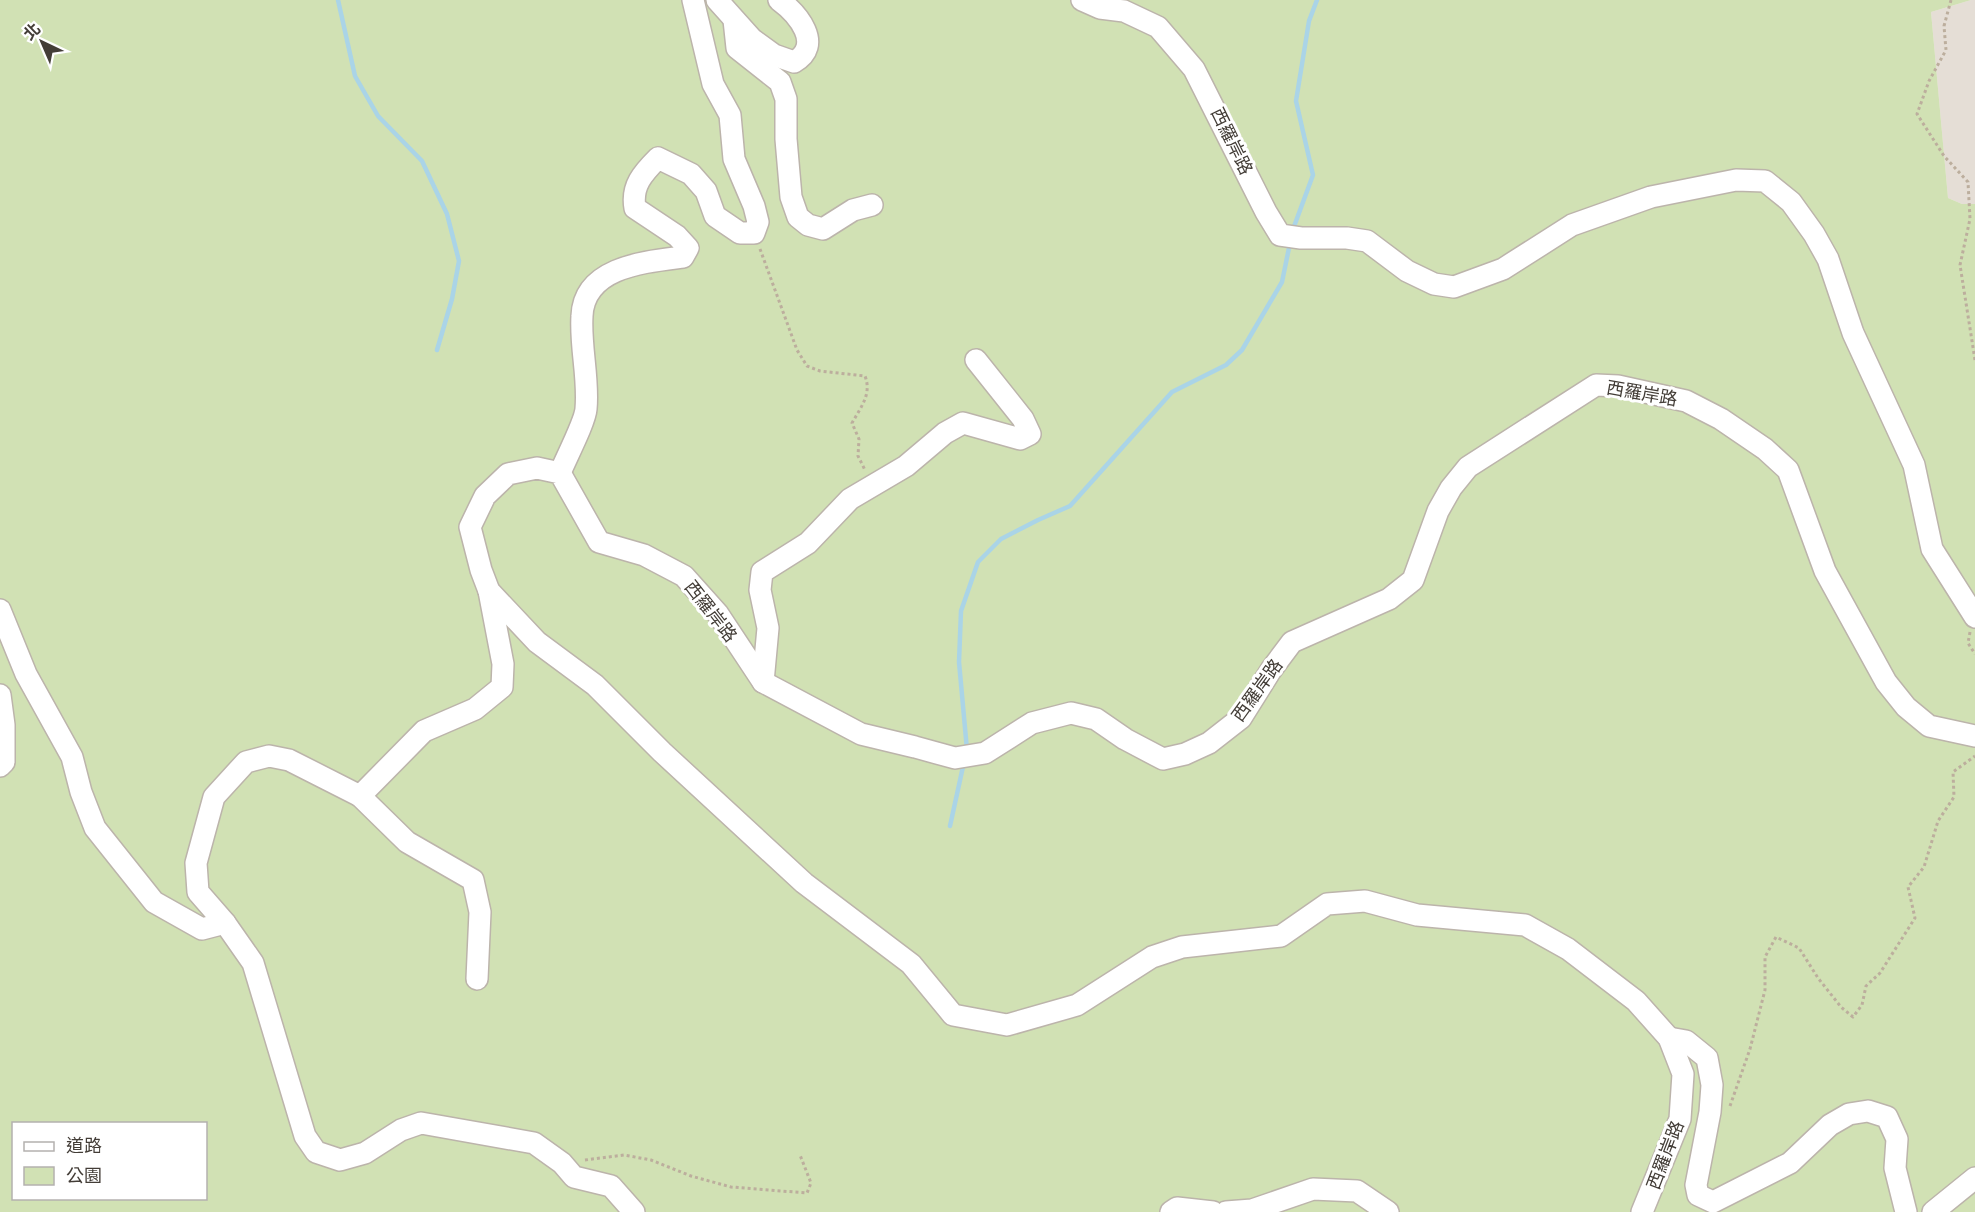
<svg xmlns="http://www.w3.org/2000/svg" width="1975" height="1212" viewBox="0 0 1975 1212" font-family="'Roboto Condensed','Noto Sans TC',sans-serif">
	<rect width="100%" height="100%" fill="#f1ede7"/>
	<!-- residential -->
	<path fill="#e5ded6" d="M1971,0H1975V204H1962L1948,198L1931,12Z"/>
	<!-- green -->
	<path fill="#d1e1b4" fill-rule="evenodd" d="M0,0H1971L1931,12L1948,198L1962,204H1975V1212H0ZM14,1124H206V1198H14Z"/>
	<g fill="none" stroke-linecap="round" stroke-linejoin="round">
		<!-- stream -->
		<g stroke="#aad4e7" stroke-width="4.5">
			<path d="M338,0L355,76L378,116L422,161L447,214L459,261L452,299L437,350"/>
			<path d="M1292,232L1313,175L1296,101L1309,21L1317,0"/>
			<path d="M967,750L959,662L961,611L978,562L1001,539L1038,520L1070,506L1172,392L1226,365L1242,350L1282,282L1290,243"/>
			<path d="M950,826L964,762"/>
		</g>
		<defs>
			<g id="minor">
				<path d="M717,0L752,39L774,55L794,62C824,45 798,14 779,0"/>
				<path d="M1082,0L1100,8L1124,11L1158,27L1194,69L1266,212L1280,235L1301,238H1347L1367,241L1407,271L1434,284L1454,287L1503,269L1572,225L1651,197L1736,180L1765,181L1791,202L1814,234L1828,259L1853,333L1914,465L1932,549L1975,617"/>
				<path d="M734,20L737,48L780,82L786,99V139L791,197L798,217L808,225L823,229L853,210L872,205"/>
				<path d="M560,473C566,458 585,422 586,409C589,378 580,347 582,316C584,267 644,262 683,257L688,248L677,236L635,208C631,186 643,173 658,158L691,174L706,191L715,216L740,233H754L758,222L754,206L734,159L730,115L713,84L693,0"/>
				<path d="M489,591L503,664L502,687L475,709L424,731L360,796L289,760L269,756L246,762L214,797L196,863L198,892L225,923L253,963L305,1136L316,1152L340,1160L365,1153L401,1130L421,1123L534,1143L562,1163L574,1177L611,1186L634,1212"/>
				<path d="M0,610L26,674L72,757L81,792L95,828L154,902L202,929L225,923"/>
				<path d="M763,682L768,628L760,590L762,572L808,543L850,499L906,466L945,433L963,423L1020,439L1030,434L1023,419L976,360"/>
				<path d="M0,695L4,725V762L0,766"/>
				<path d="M360,796L407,842L473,880L480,912L477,979"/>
				<path d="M1669,1038L1686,1041L1707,1058L1712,1085L1710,1112L1696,1185L1698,1195L1713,1202L1790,1163L1830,1125L1849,1114L1868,1111L1887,1117L1897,1139L1895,1168L1906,1212"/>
				<path d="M1171,1212L1177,1208L1213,1212"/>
				<path d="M1226,1212L1252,1210L1313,1189L1357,1191L1388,1212"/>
				<path d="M1642,1212L1680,1119L1683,1074L1669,1038L1636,1001L1568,949L1525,925L1417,915L1365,901L1327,904L1281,936L1182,947L1152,957L1077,1005L1007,1025L953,1015L911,964L804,883L662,752L595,685L537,642L489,591L481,570L470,527L485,496L508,474L537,468L560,473L599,542L644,555L684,576L718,614L763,682L861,734L915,747L955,758L985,753L1032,723L1071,713L1096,719L1125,739L1163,759L1185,754L1209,743L1241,718L1271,670L1292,642L1389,599L1413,580L1438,511L1451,488L1468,467L1596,385L1618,386L1686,401L1721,419L1765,449L1788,470L1825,571L1886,682L1906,707L1929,726L1975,736"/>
				<path d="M1933,1212L1975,1178"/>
			</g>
		</defs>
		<!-- minor casing -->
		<use href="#minor" stroke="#bcb4ab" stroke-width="24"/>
		<!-- path -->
		<g stroke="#bcae9d" stroke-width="3" stroke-dasharray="3 3" stroke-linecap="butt">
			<path d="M1951,0L1944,26L1946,50L1929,81L1917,114L1944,156L1968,182L1970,219L1960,265L1975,360"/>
			<path d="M760,249L797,350L807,366L820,371L865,376C872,394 861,407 852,423L859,439L858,456L865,470"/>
			<path d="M1970,632L1968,643L1975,654"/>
			<path d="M1730,1106L1750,1049L1765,990V957L1776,937L1799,948L1818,978L1841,1007L1853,1017L1862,1005L1866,986L1880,973L1915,918L1908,887L1924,867L1938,821L1954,797L1953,772L1975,756"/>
			<path d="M585,1160L624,1155L651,1160L691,1176L731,1187L807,1193L811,1183L800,1155"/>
		</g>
		<!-- minor -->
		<use href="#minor" stroke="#fff" stroke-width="21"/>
	</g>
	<g text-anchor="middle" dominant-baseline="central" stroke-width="6" stroke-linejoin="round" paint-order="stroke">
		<!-- street labels -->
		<g font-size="18" fill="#433d37" stroke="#fff">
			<text transform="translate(1232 141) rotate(64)">西羅岸路</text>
			<text transform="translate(1642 393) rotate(10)">西羅岸路</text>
			<text transform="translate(711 611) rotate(52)">西羅岸路</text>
			<text transform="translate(1257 690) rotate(-54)">西羅岸路</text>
			<text transform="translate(1665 1155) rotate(-69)">西羅岸路</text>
		</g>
	</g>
	<!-- legend -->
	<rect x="12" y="1122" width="195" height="78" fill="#ffffff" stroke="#b4b1af" stroke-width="1.5"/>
	<rect x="24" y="1142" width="30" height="9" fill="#ffffff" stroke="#b4b1af" stroke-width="1.5"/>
	<text x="66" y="1152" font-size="18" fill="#433d37">道路</text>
	<rect x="24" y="1167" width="30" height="18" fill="#d1e1b4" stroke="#b4b1af" stroke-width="1.5"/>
	<text x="66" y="1182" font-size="18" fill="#433d37">公園</text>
	<!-- north arrow -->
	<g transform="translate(42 42) rotate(316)" stroke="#ffffff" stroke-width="4.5" paint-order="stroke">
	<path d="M0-4.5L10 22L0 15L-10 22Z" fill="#433d37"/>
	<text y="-9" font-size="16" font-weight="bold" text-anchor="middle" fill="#433d37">北</text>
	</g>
</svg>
